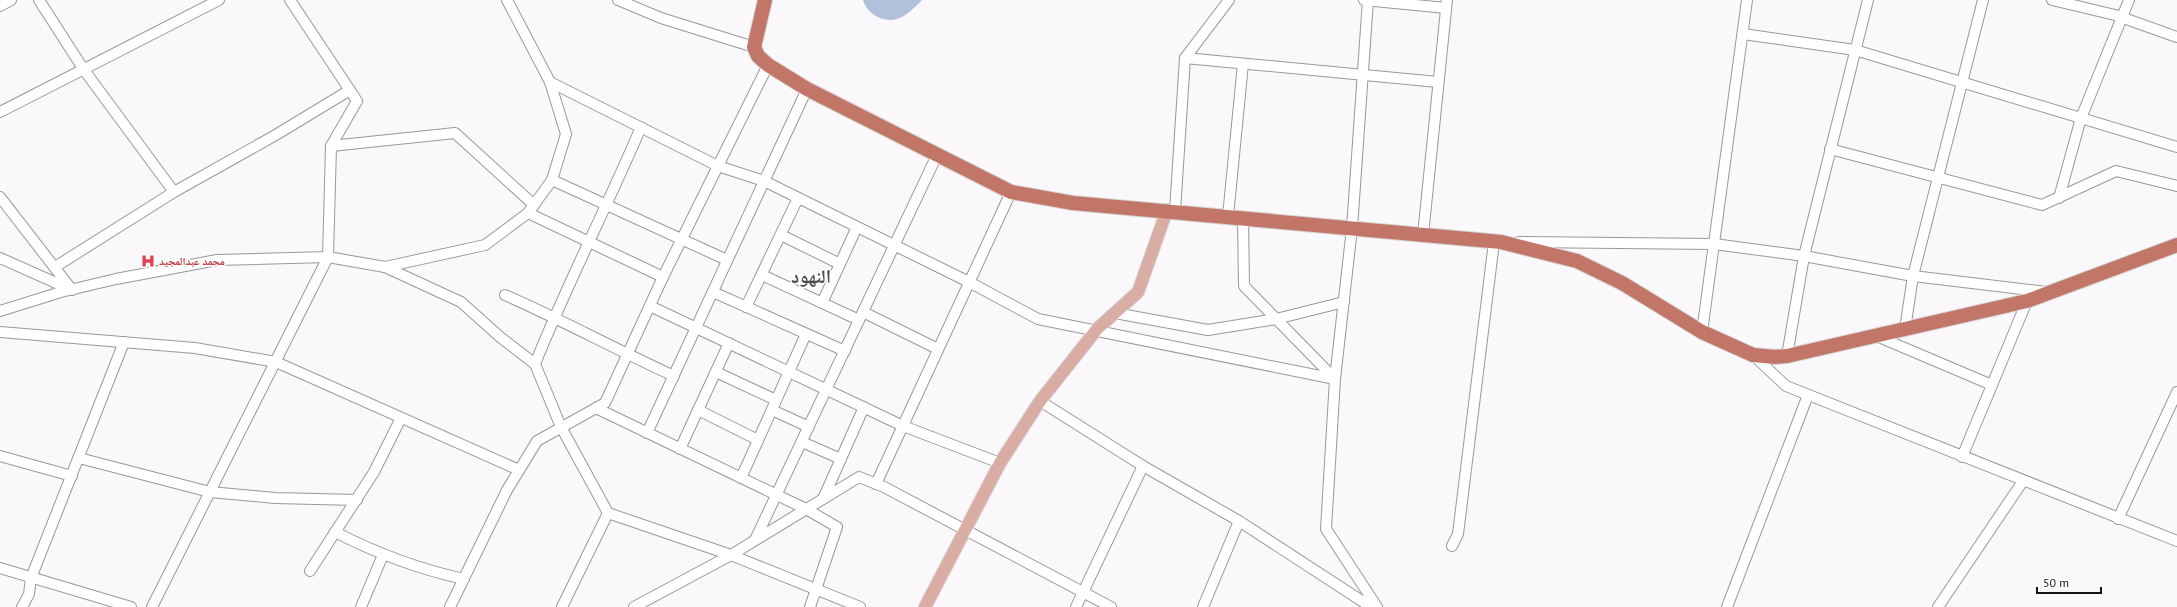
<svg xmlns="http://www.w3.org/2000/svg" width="2177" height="607" viewBox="0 0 2177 607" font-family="'PT Sans','Noto Naskh Arabic',sans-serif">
	<rect width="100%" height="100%" fill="#faf8fa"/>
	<!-- water -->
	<path fill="#b1c0db" d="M863,0H922C915,7 907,16 897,19C883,23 867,14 863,0Z"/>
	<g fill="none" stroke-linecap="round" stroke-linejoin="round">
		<defs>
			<g id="minor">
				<path d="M39,0L84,70L174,192"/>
				<path d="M618,0L661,18L754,47"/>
				<path d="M1364,0L1446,8"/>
				<path d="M2052,0L2115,15L2177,37"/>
				<path d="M0,6L11,0"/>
				<path d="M1743,34L1855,50L2177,147"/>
				<path d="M1185,58L1438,82"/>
				<path d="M550,82L718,166L764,181L969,282L1038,319L1335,379L1352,228L1368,0"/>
				<path d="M0,112L219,0"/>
				<path d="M331,146L455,133L534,205"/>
				<path d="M1830,149L2042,205L2116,171L2177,186"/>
				<path d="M552,180L727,260"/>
				<path d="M0,197L72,290L0,258"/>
				<path d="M2059,198L2081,118L2129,0"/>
				<path d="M1175,211L1185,58L1229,0"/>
				<path d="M528,213L663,277"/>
				<path d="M1228,216L1243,64"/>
				<path d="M1243,217L1244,286L1335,379L1326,529L1377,607"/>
				<path d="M781,235L840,264"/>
				<path d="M1423,235L1447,0"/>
				<path d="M1519,242L1714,244L1804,256L1913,276L2047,292"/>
				<path d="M55,267L174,192L274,136L350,90"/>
				<path d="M385,267L485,245L528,213L552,180L566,134L550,82L507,0"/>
				<path d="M762,275L859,320"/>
				<path d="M713,292L845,351"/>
				<path d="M505,295C562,320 617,350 674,376"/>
				<path d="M822,303L857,227"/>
				<path d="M650,306L903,426L1000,463"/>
				<path d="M746,307L798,198"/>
				<path d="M0,311L61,292L116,279L217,260L328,257L385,267L461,302L500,337L535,364L561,427L608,513L562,607"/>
				<path d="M863,312L938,349"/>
				<path d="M1115,313L1208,330L1276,319L1344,302"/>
				<path d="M1905,329L1913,276L1983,0"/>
				<path d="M0,332L195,348L276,362L519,470"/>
				<path d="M1702,332L1747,0"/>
				<path d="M1874,335L1992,385"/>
				<path d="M1753,355L1786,386L2177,541"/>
				<path d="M1787,356L1804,256L1868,0"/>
				<path d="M535,364C567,284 607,207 641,127"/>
				<path d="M716,372L776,400"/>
				<path d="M1040,401L1143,466L1239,521L1371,607"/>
				<path d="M596,408L806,509L837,527L810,607"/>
				<path d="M698,410L758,440"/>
				<path d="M772,410L809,427"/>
				<path d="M647,433L807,89"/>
				<path d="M802,442L841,459"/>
				<path d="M680,449L729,343"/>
				<path d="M0,456L72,476"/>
				<path d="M1962,457L2027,301"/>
				<path d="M79,458L210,492L275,498L357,500"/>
				<path d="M741,478L806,334"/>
				<path d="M876,484L1011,192"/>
				<path d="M823,499L864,407"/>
				<path d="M608,513L731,555L860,607"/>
				<path d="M2118,519L2177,392"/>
				<path d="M335,532C376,553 418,569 464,579"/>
				<path d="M755,540L937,155"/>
				<path d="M1452,546L1458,534L1494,242"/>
				<path d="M0,568L131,607"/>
				<path d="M310,571L374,472L401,418"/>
				<path d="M22,607L29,594L31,578L124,342"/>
				<path d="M152,607L328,257L331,146L357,101L290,0"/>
				<path d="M361,607L383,555"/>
				<path d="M450,607L507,490L537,441L605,403L663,277L768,65"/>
				<path d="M634,607L731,555L859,477L884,487L1111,607"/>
				<path d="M1076,607L1143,466"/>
				<path d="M1203,607L1239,521"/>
				<path d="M1727,607L1808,395"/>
				<path d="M1938,607L2023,481"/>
			</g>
			<path id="major" d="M925,607L1000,463L1040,401L1097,329L1138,292L1167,210"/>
			<path id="highway" d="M765,0L754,47L758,56L768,65L807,89L1011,192L1073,203L1501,242L1577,261L1622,283L1702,332L1753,355L1775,357L1787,356L2027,301L2177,245"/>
		</defs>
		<!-- minor casing -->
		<use href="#minor" stroke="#9a989a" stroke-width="12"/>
		<!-- major casing -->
		<use href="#major" stroke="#d5d5d5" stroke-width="14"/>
		<!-- highway casing -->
		<use href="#highway" stroke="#d5d5d5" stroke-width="16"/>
		<!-- minor -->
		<use href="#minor" stroke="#fff" stroke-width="10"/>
		<!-- major -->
		<use href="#major" stroke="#daada4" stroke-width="12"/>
		<!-- highway -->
		<use href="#highway" stroke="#c27668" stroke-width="14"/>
	</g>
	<!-- icons -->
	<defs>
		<symbol id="hospital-bare" viewBox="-9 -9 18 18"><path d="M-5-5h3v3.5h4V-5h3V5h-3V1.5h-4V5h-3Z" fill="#e0444e" stroke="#fff" stroke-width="2.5" paint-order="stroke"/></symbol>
	</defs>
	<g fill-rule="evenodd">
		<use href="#hospital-bare" x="138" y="251" width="20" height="20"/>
	</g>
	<g text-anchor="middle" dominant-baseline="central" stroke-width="3" stroke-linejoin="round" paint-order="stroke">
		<!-- health labels -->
		<g font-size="11" font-weight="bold" fill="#be3a42" stroke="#fff" text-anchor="start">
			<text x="159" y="261">محمد عبدالمجيد</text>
		</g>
		<!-- town labels -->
		<g font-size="19" font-weight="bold" fill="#4f4d4f" stroke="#fff">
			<text x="811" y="276">النهود</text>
		</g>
	</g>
	<!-- scale -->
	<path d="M2037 587v6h64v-6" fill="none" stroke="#161516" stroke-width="2"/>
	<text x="2043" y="587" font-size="12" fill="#161516" stroke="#ffffff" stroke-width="3" paint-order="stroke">50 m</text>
</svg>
